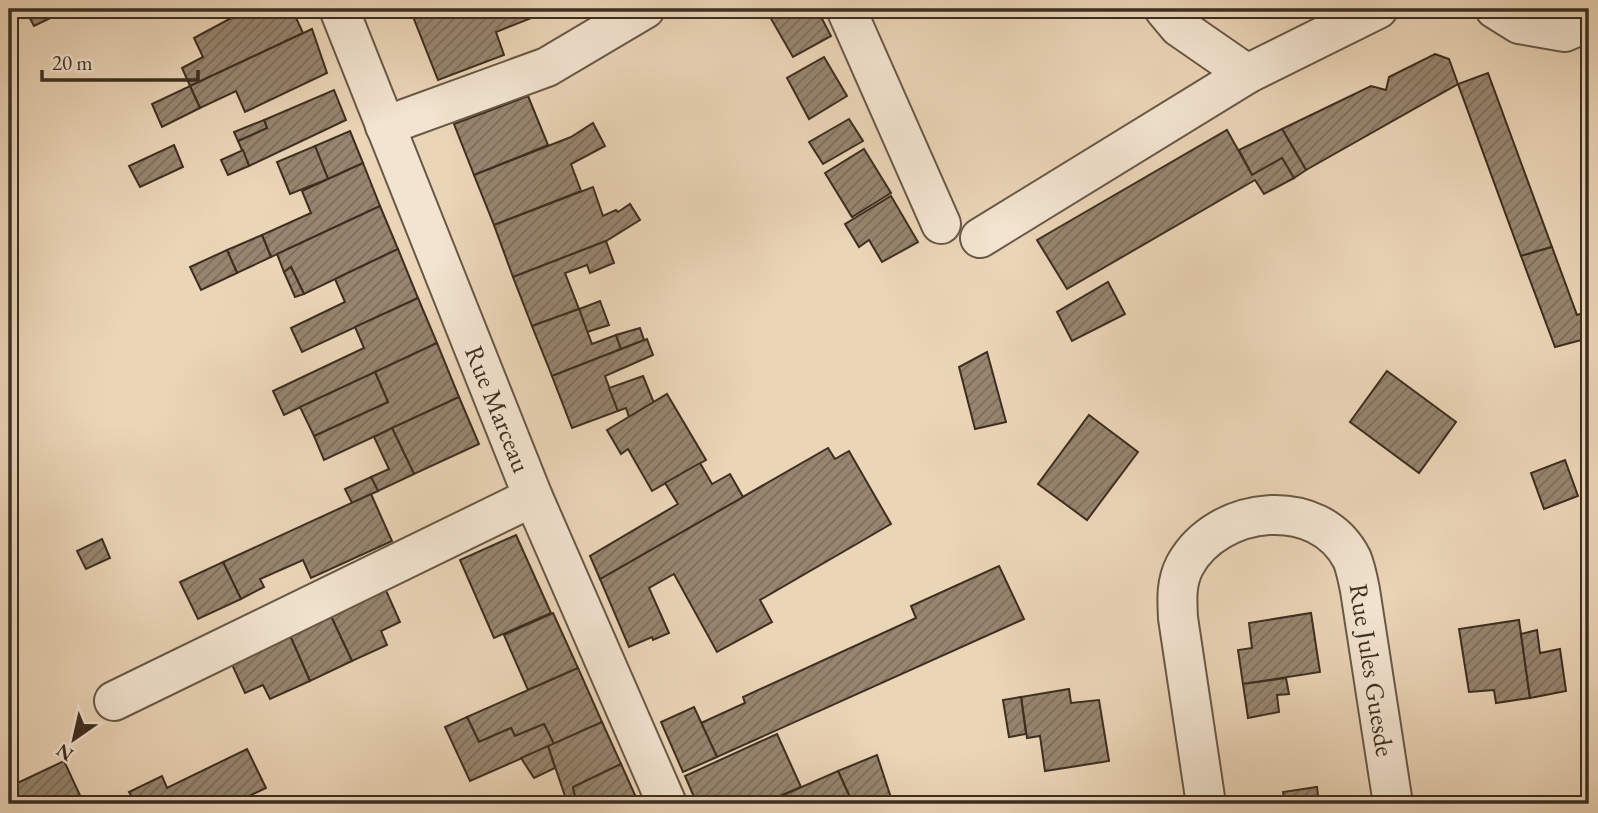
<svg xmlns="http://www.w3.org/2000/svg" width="1598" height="813" viewBox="0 0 1598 813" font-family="'EB Garamond',serif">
	<defs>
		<pattern id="building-hatch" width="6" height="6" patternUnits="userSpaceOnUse" patternTransform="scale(1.75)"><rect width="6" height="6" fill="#97856f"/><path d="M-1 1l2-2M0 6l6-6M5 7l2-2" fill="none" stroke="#7c6d5b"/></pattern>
	</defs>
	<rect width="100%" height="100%" fill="#ebd5b7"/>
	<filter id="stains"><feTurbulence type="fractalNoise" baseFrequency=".00286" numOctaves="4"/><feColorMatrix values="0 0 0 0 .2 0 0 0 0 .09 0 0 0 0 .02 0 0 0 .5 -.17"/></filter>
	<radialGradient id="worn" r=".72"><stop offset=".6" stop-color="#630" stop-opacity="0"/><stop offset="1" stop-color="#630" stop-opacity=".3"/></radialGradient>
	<!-- building -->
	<g fill="url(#building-hatch)" stroke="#3d2e21" stroke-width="2">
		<path d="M25,9H62L63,12L34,26Z"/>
		<path d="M248,9H292L303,33L190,86L182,68L203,57L194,38Z"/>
		<path d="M410,9H554L496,32L504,55L438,80Z"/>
		<path d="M785,9H817L831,36L793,57L770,17Z"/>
		<path d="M312,29L327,73L245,112L236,91L200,108L190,86Z"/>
		<path d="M1435,54L1449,59L1458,84L1306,170L1282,129L1371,86L1386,90L1389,77Z"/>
		<path d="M824,57L847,96L809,119L787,78Z"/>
		<path d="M1488,73L1552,247L1521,256L1458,84Z"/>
		<path d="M190,86L200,108L162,127L152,104Z"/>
		<path d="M334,90L346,120L249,166L238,141L267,128L264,120Z"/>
		<path d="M528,96L548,145L474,175L454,124Z"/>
		<path d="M849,119L863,141L823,164L809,142Z"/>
		<path d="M264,120L267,128L238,141L234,132Z"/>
		<path d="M593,123L605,146L571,164L581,191L494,225L474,175L571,137Z"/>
		<path d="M1282,129L1306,170L1294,178L1282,158L1252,175L1239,150Z"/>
		<path d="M1227,130L1252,175L1282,158L1294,178L1264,194L1255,180L1067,289L1037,240Z"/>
		<path d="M350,131L363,163L328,179L315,146Z"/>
		<path d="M174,145L183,167L140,187L129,166Z"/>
		<path d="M315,146L328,179L290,194L277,162Z"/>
		<path d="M864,149L891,193L852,217L825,173Z"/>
		<path d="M243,150L249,166L228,175L221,160Z"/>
		<path d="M363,163L380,206L271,257L262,235L311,213L302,191Z"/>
		<path d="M593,187L603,216L616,210L618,212L630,204L640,220L606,241L513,277L494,225Z"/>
		<path d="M891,196L918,242L882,262L869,240L859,247L845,224Z"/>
		<path d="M380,206L398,249L304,294L291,267L284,272L277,254Z"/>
		<path d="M262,235L271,257L237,273L227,250Z"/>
		<path d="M606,241L614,263L590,273L587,265L565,273L579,309L532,326L513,277Z"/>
		<path d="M1552,247L1577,315L1589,311V338L1555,347L1521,256Z"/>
		<path d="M398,249L418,298L302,352L291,328L345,302L335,279Z"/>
		<path d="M227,250L237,273L201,290L190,267Z"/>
		<path d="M291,267L304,294L295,297L284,272Z"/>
		<path d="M1108,282L1125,314L1072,341L1057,312Z"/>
		<path d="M418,298L437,343L284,415L273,391L364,348L355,327Z"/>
		<path d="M600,301L609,325L587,332L579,309Z"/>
		<path d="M579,309L592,344L616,335L621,349L552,376L532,326Z"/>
		<path d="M640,328L644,340L621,349L616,335Z"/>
		<path d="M647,339L653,355L605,376L618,411L572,428L552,376Z"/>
		<path d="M437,343L459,397L324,460L314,436L388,402L375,372Z"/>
		<path d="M987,352L1006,422L975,429L959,367Z"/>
		<path d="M1387,371L1456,422L1419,473L1350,422Z"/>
		<path d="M375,372L388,402L314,436L300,407Z"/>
		<path d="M643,376L654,403L629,417L626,408L618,411L609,388Z"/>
		<path d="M667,394L706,460L652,491L628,449L621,454L607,430Z"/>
		<path d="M459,397L479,444L414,474L392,428Z"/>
		<path d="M1089,415L1138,452L1087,520L1038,484Z"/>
		<path d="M392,428L414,474L378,491L371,477L389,469L374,437Z"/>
		<path d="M828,448L835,459L849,451L891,524L760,600L772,622L717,652L674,574L649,588L669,633L653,640L652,637L629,647L600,579Z"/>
		<path d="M1565,460L1578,496L1544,509L1531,473Z"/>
		<path d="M700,463L712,484L730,474L743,497L600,579L590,556L678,504L665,483Z"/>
		<path d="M371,477L378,491L352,503L345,489Z"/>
		<path d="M371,494L392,541L311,578L303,560L260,579L264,587L241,599L223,562Z"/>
		<path d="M516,535L551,613L494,638L460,560Z"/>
		<path d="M102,539L110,558L86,569L77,551Z"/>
		<path d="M223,562L241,599L198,619L180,582Z"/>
		<path d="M999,566L1024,619L717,757L701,723L745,703L743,697L916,618L911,606Z"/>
		<path d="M384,586L400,622L381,631L387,645L352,661L329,612Z"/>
		<path d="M329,612L352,661L310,681L288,631Z"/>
		<path d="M553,613L578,668L528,690L504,635Z"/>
		<path d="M1311,613L1320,672L1243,684L1238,650L1252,648L1249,623Z"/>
		<path d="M1519,620L1530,698L1496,703L1494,690L1469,692L1459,629Z"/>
		<path d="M1537,630L1540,653L1560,649L1566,691L1530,698L1521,634Z"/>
		<path d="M288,631L310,681L270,699L263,685L245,693L229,658Z"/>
		<path d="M578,668L602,722L554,744L544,724L515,736L511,728L479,742L467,717Z"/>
		<path d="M1286,678L1289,694L1277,695L1279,712L1248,718L1243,684Z"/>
		<path d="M1069,689L1071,703L1099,700L1109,761L1045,771L1040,736L1027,738L1021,697Z"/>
		<path d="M1021,697L1026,734L1009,737L1003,700Z"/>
		<path d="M694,707L717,757L683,772L661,722Z"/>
		<path d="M467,717L479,742L511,728L515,736L544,724L554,744L470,781L445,727Z"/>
		<path d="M602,722L621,764L573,787L575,796L566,799L548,746Z"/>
		<path d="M777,734L801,787L761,804H697L685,776Z"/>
		<path d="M548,746L555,768L534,778L521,758Z"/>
		<path d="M247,749L266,788L232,804H136L129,792L162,776L167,788Z"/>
		<path d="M877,755L893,804H853L838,771Z"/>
		<path d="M64,761L84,804H9V787Z"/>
		<path d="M621,764L639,804H568L566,799L575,796L573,787Z"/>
		<path d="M838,771L853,804H774L772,800Z"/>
		<path d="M1317,787L1319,804H1285L1283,792Z"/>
	</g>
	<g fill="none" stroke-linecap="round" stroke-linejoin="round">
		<defs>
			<g id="minor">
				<path d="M339,9L533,497L667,804"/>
				<path d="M846,9L941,224"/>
				<path d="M1164,9L1179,27L1247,74"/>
				<path d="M1495,9L1519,24L1565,32L1589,21"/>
				<path d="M385,126L547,67L645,9"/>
				<path d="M980,238L1247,74L1378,9"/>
				<path d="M114,701L533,497"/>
				<path d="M1206,804L1178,618C1177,599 1176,582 1185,565C1218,505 1319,494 1352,559C1356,569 1358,580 1360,590L1393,804"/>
			</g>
		</defs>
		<!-- minor casing -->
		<use href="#minor" stroke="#685846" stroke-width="42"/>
		<!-- minor -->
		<use href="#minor" stroke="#f2e4d0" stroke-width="38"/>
	</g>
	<g text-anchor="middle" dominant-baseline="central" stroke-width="6" stroke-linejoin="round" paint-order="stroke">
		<!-- street labels -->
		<g font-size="26" fill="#3d2e21" stroke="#f2e4d0">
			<text transform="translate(498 409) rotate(68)">Rue Marceau</text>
			<text transform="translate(1372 670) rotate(81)">Rue Jules Guesde</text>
		</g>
	</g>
	<!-- margin -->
	<rect width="1598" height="813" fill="none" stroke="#ebd5b7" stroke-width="35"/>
	<rect x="10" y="10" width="1577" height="792" fill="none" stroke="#3d2e21" stroke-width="3.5"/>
	<rect x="18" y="18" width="1563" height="778" fill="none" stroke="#3d2e21" stroke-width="2"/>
	<!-- north arrow -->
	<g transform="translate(74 739) rotate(214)" stroke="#f2e4d0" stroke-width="5" paint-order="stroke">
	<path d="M0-5L12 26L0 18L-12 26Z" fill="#3d2e21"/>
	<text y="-10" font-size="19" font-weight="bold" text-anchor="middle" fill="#3d2e21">N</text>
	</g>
	<!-- scale -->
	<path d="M42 70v10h156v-10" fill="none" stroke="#3d2e21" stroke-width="3.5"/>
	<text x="52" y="70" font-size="21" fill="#3d2e21" stroke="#f2e4d0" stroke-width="5" paint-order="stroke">20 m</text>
	<rect width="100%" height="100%" filter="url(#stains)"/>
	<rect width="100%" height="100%" fill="url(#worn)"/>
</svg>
